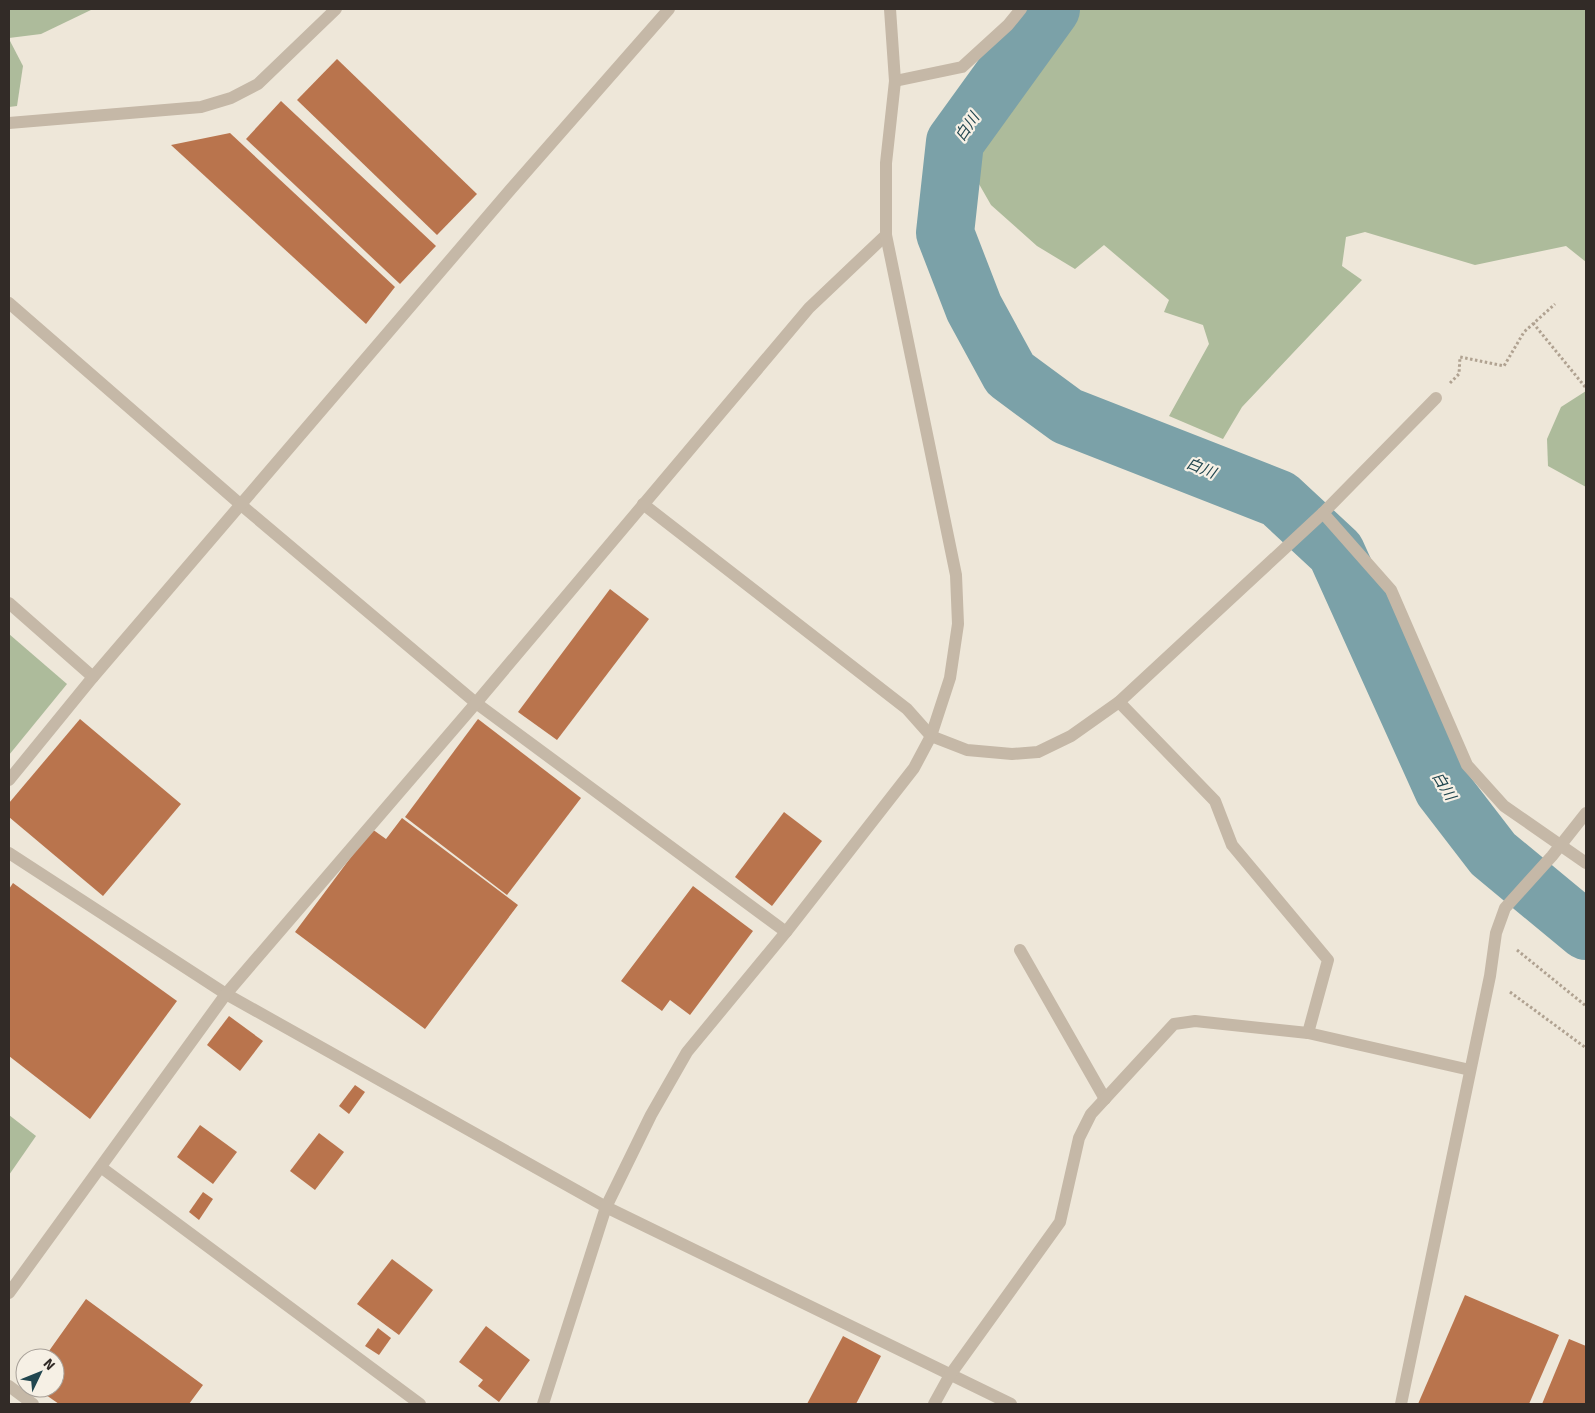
<svg xmlns="http://www.w3.org/2000/svg" width="1595" height="1413" viewBox="0 0 1595 1413" font-family="Signika,'Noto Sans JP',sans-serif">
	<rect width="100%" height="100%" fill="#eee7d9"/>
	<!-- green -->
	<g fill="#adbb9b">
		<path d="M9,9H93L41,34L9,38Z"/>
		<path d="M1064,9H1586V262L1566,246L1475,265L1365,232L1346,237L1342,266L1362,280L1242,407L1223,439L1169,416L1209,344L1203,325L1164,312L1169,300L1104,245L1075,269L1037,246L991,205L975,177L972,151L983,130Z"/>
		<path d="M9,39L23,66L17,106L9,107Z"/>
		<path d="M1586,391V487L1548,466L1547,439L1561,407Z"/>
		<path d="M9,634L67,684L9,755Z"/>
		<path d="M9,1115L36,1136L9,1175Z"/>
	</g>
	<g fill="none" stroke-linecap="round" stroke-linejoin="round">
		<!-- river -->
		<path stroke="#7ba1a8" stroke-width="58" d="M1051,9L955,142L945,233L974,308L1010,374L1067,416L1279,499L1336,552L1443,789L1493,854L1586,931"/>
	</g>
	<!-- building -->
	<g fill="#b9744d">
		<path d="M337,59L477,194L437,235L297,100Z"/>
		<path d="M281,101L436,246L400,284L246,139Z"/>
		<path d="M230,133L395,287L366,324L171,145Z"/>
		<path d="M610,589L649,619L557,740L518,712Z"/>
		<path d="M80,719L181,804L103,896L9,817V803Z"/>
		<path d="M478,719L581,798L507,895L405,817Z"/>
		<path d="M784,812L822,841L772,906L735,877Z"/>
		<path d="M402,818L518,905L425,1029L295,932L372,829L386,839Z"/>
		<path d="M13,883L177,1001L90,1119L9,1056V889Z"/>
		<path d="M693,886L753,931L690,1015L670,1000L662,1011L621,981Z"/>
		<path d="M229,1016L263,1041L240,1071L207,1045Z"/>
		<path d="M355,1085L365,1092L349,1114L339,1106Z"/>
		<path d="M200,1125L237,1152L213,1184L177,1157Z"/>
		<path d="M319,1133L344,1152L315,1190L290,1171Z"/>
		<path d="M203,1192L213,1199L199,1220L189,1212Z"/>
		<path d="M392,1259L433,1290L399,1335L357,1304Z"/>
		<path d="M1465,1295L1559,1335L1529,1404H1418Z"/>
		<path d="M86,1299L203,1385L189,1404H59L36,1388H55V1358H44Z"/>
		<path d="M486,1326L530,1360L499,1402L478,1386L483,1380L459,1362Z"/>
		<path d="M378,1328L391,1338L379,1355L365,1346Z"/>
		<path d="M843,1336L881,1356L856,1404H807Z"/>
		<path d="M1569,1339L1586,1346V1404H1542Z"/>
	</g>
	<g fill="none" stroke-linecap="round" stroke-linejoin="round">
		<!-- path -->
		<g stroke="#b0a291" stroke-width="3" stroke-dasharray="2.5 2.5" stroke-linecap="butt">
			<path d="M1533,323L1586,388"/>
			<path d="M1450,383L1459,374L1460,357L1504,366L1524,332L1555,304"/>
			<path d="M1517,950L1586,1006"/>
			<path d="M1510,992L1586,1048"/>
		</g>
		<!-- minor -->
		<g stroke="#c5b8a7" stroke-width="12">
			<path d="M895,81L962,67L1008,25L1021,9"/>
			<path d="M9,123L201,107L231,98L258,84L336,9"/>
			<path d="M9,303L240,504L476,703L786,932"/>
			<path d="M643,504L907,709L931,736L967,750L1012,754L1038,752L1071,736L1119,702L1323,513L1436,398"/>
			<path d="M1323,513L1391,590L1467,765L1504,806L1586,863"/>
			<path d="M9,603L93,677L9,780"/>
			<path d="M93,677L511,189L669,9"/>
			<path d="M1119,702L1215,801L1232,845L1328,960L1308,1033"/>
			<path d="M9,853L226,994L606,1207L1011,1404"/>
			<path d="M1020,950L1105,1099"/>
			<path d="M102,1168L420,1404"/>
			<path d="M9,1293L226,994L476,703L809,308L886,235"/>
			<path d="M9,1386L33,1404"/>
			<path d="M543,1404L606,1207L651,1115L687,1052L786,932L914,768L931,736L950,678L958,624L956,575L886,235V163L895,81L890,9"/>
			<path d="M934,1404L950,1375L1060,1222L1079,1138L1091,1114L1174,1024L1195,1021L1308,1033L1470,1070"/>
			<path d="M1401,1404L1490,976L1496,933L1505,908L1552,856L1586,813"/>
		</g>
	</g>
	<g text-anchor="middle" dominant-baseline="central" stroke-width="4.5" stroke-linejoin="round" paint-order="stroke">
		<!-- water labels -->
		<g font-size="15" font-style="italic" fill="#21464f" stroke="#f6f0e5">
			<text transform="translate(967 127) rotate(-56)">白川</text>
			<text transform="translate(1201 468) rotate(22)">白川</text>
			<text transform="translate(1444 786) rotate(59)">白川</text>
		</g>
	</g>
	<!-- border -->
	<rect width="1595" height="1413" fill="none" stroke="#322b27" stroke-width="20"/>
	<!-- north arrow -->
	<g transform="translate(40 1373) rotate(47)"><circle r="24" fill="#f6f0e5" stroke="#a8a199"/>
	<path d="M0-4L9 19L0 12L-9 19Z" fill="#21464f"/>
	<text y="-8" font-size="14" font-weight="bold" text-anchor="middle" fill="#322b27">N</text>
	</g>
</svg>
